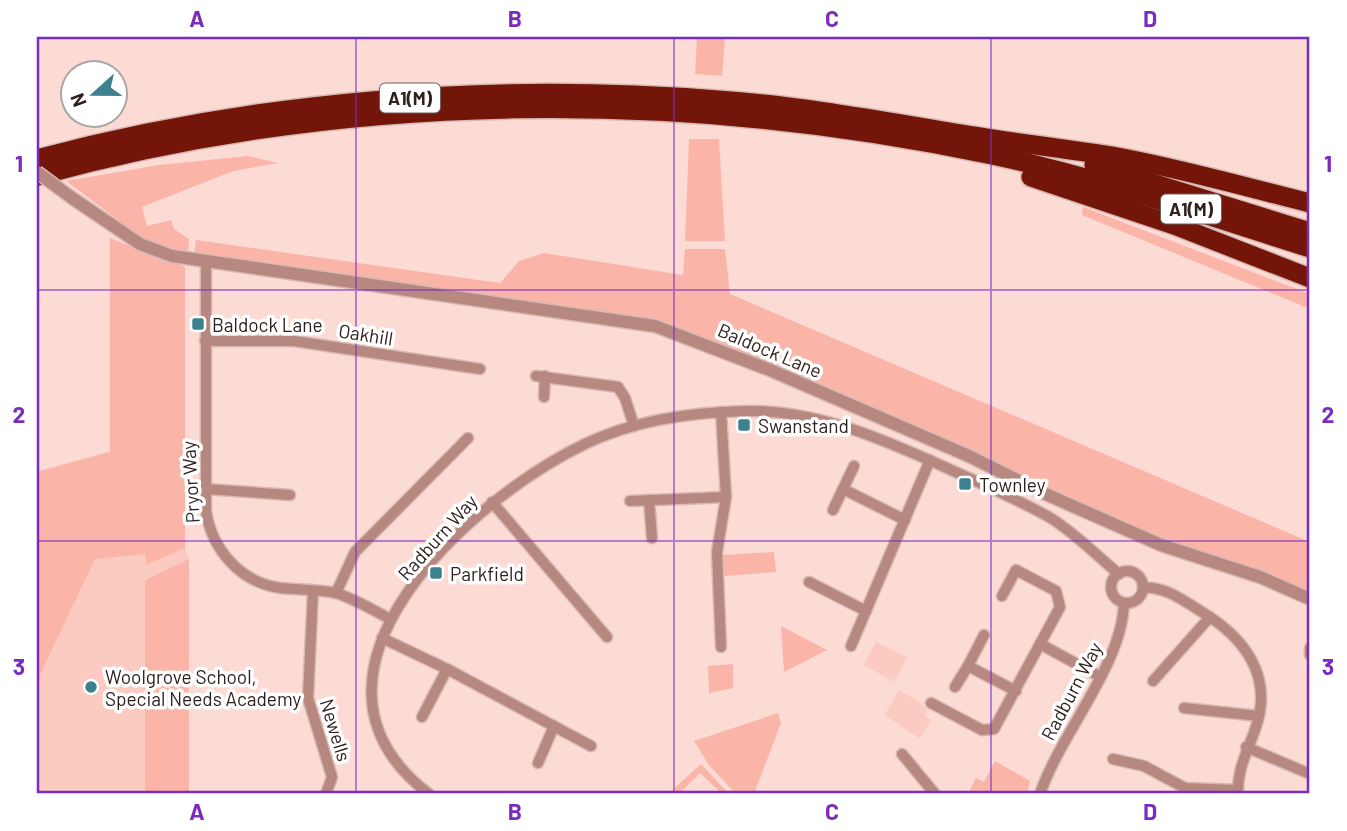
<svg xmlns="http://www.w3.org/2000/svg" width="1347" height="831" viewBox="0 0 1347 831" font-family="Barlow,sans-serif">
	<rect width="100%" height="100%" fill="#fcdbd5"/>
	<!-- built -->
	<g fill="#fbcbc2">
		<path d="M114,450L145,554L146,564L185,548L189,559L145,580V794H37V471Z"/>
		<path d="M876,642L907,657L894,682L864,665Z"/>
		<path d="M899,690L917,700L927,710L925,716L931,720L920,739L885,715Z"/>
	</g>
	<!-- green -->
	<g fill="#fbb5a8">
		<path d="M697,37H725L722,76L695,74Z"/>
		<path d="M689,139H719L725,241H685Z"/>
		<path d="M248,156L278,163L233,171L142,207L147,226L171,220L174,229L189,239L188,253L143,239L66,181L159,165Z"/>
		<path d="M1083,207L1310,294V309L1082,215Z"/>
		<path d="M110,238L185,267V548L146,565L145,554L95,559L37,681V472L110,452Z"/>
		<path d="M196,240L500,283L519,261L544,253L683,275L685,249H725L730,294L1310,542V592L1146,534L728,347L663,323L194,254Z"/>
		<path d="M774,552L776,572L724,576L723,555Z"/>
		<path d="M189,559V794H145V580Z"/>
		<path d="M781,626L827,650L784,672Z"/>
		<path d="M733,664V688L709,693L708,666Z"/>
		<path d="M778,713L781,723L754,794H736L709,765L694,741Z"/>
		<path d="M995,761L1030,781L1027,794H968L976,778L984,782Z"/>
		<path d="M701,764L729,794H722L700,773L679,794H668Z"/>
	</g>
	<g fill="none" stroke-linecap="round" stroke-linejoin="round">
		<defs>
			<g id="minor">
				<path d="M206,263V511C212,550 241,583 281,588C299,590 318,589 336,593C355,599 373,610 390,619"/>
				<path d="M205,341H294L480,369"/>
				<path d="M536,376L618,387L625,398L634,426"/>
				<path d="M544,397L545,376"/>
				<path d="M206,489L290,495"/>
				<path d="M843,489L854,466"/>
				<path d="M649,500L652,538"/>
				<path d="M630,501L726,497"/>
				<path d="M492,502L607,637"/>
				<path d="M833,510L843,489L905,520"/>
				<circle cx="1127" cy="587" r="16"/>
				<path d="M809,582L866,611"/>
				<path d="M1143,588C1165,586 1184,601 1202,612C1245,638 1273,676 1256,727C1248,751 1237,768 1238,794"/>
				<path d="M313,591L308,698L332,777L326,794"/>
				<path d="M336,593L355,552L468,438"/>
				<path d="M1002,596L1016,570L1056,591L1060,607L1040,644"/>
				<path d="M984,635L968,666L1016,691"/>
				<path d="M382,638L447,669L591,746"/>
				<path d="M851,646L930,460"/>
				<path d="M721,647L717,552L726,497L721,412"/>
				<path d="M1310,648V655"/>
				<path d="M1153,681L1210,617"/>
				<path d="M955,687L968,666"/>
				<path d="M931,703L982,730L994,729L1040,644L1099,676"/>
				<path d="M1184,708L1259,716"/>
				<path d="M422,717L447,669"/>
				<path d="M1246,747L1310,774"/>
				<path d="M902,754L935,794"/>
				<path d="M1113,759L1144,766L1185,788L1237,790"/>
				<path d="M538,763L554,726"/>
				<path d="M429,794C273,675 472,497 587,443C636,420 693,412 747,411C818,410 885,440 949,469C982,484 1017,499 1049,517C1074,532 1096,555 1119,574"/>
				<path d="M1040,794C1061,732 1122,666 1124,603"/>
			</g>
			<path id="tertiary" d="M72,198L140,244L172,256L655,326L770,370L969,456L1041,492L1161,545L1260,577L1310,599"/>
			<g id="motorway">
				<path d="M37,159C257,100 491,82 718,100C806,106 893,123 980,137C1029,145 1079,150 1128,159C1189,171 1250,188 1310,203"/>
				<path d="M1094,165L1310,232"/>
				<path d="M37,176C346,91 679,89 992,155C1100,178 1205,215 1310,248"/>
				<path d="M1031,177L1174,225L1310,278"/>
			</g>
		</defs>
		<!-- minor casing -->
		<use href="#minor" stroke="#d7b9b4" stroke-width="13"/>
		<!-- tertiary casing -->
		<use href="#tertiary" stroke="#d7b9b4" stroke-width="15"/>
		<!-- motorway casing -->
		<use href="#motorway" stroke="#d7b9b4" stroke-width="22"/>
		<!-- minor -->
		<use href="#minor" stroke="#b6887f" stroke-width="10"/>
		<!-- tertiary -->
		<use href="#tertiary" stroke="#b6887f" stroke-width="12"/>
		<!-- motorway -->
		<use href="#motorway" stroke="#731609" stroke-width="19"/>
		<defs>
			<path id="tertiary-bridge" d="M37,172L72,198"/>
		</defs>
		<!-- tertiary-bridge casing -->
		<use href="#tertiary-bridge" stroke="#d7b9b4" stroke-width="15" stroke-linecap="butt"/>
		<!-- tertiary-bridge -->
		<use href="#tertiary-bridge" stroke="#b6887f" stroke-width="12"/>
	</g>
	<!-- grid -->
	<path fill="none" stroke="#7b2cbf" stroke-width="2" stroke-opacity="0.55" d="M356,37V794M674,37V794M991,37V794M37,290H1310M37,541H1310"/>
	<!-- markers -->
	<g fill="#3c828e" stroke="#fff" stroke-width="2.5">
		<rect x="191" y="317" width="14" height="14" rx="3.5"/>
		<rect x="737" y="418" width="14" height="14" rx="3.5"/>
		<rect x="958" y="477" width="14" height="14" rx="3.5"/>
		<rect x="429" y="566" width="14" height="14" rx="3.5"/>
		<circle cx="91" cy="687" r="7"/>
	</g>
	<g text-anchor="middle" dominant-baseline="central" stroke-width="7" stroke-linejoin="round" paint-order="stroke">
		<!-- shield labels -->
		<g fill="#fff" stroke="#6d6361" stroke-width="2">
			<rect x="380" y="83.5" width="60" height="29" rx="5"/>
			<rect x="1161" y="194.5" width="60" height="29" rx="5"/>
		</g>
		<g font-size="18" font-weight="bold" fill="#2e201d">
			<text x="410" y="98">A1(M)</text>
			<text x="1191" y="209">A1(M)</text>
		</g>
		<!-- poi labels -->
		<g font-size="19" fill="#2e201d" stroke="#fff" text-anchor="start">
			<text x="212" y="324">Baldock Lane</text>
			<text x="758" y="425">Swanstand</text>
			<text x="979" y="484">Townley</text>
			<text x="450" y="573">Parkfield</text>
			<text x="105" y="676">Woolgrove School,<tspan x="105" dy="22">Special Needs Academy</tspan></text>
		</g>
		<!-- street labels -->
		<g font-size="19" fill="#2e201d" stroke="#fff">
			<text transform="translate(366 334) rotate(9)">Oakhill</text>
			<text transform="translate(770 350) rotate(23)">Baldock Lane</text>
			<text transform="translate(190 482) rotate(-93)">Pryor Way</text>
			<text transform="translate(437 537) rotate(-48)">Radburn Way</text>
			<text transform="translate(1071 691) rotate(-62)">Radburn Way</text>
			<text transform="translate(336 730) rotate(73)">Newells</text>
		</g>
	</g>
	<!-- border -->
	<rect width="1347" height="831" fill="none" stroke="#ffffff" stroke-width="77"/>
	<!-- north arrow -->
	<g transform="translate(94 94) rotate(249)"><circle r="33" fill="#ffffff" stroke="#aba6a5" stroke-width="2"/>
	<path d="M0-5L12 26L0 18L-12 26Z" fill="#3c828e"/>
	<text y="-10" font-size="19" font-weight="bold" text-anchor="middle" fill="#2e201d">N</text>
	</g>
	<rect x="38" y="38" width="1270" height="754" fill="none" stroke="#7b2cbf" stroke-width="2.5"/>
	<g font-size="23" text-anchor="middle" font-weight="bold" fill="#7b2cbf">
		<text x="197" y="27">A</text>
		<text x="515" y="27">B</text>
		<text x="832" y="27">C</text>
		<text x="1150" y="27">D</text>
		<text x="19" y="172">1</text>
		<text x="1328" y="172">1</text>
		<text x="19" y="423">2</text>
		<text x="1328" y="423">2</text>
		<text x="19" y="675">3</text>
		<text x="1328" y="675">3</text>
		<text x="197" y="820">A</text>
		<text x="515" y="820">B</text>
		<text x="832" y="820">C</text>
		<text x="1150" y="820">D</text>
	</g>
</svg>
